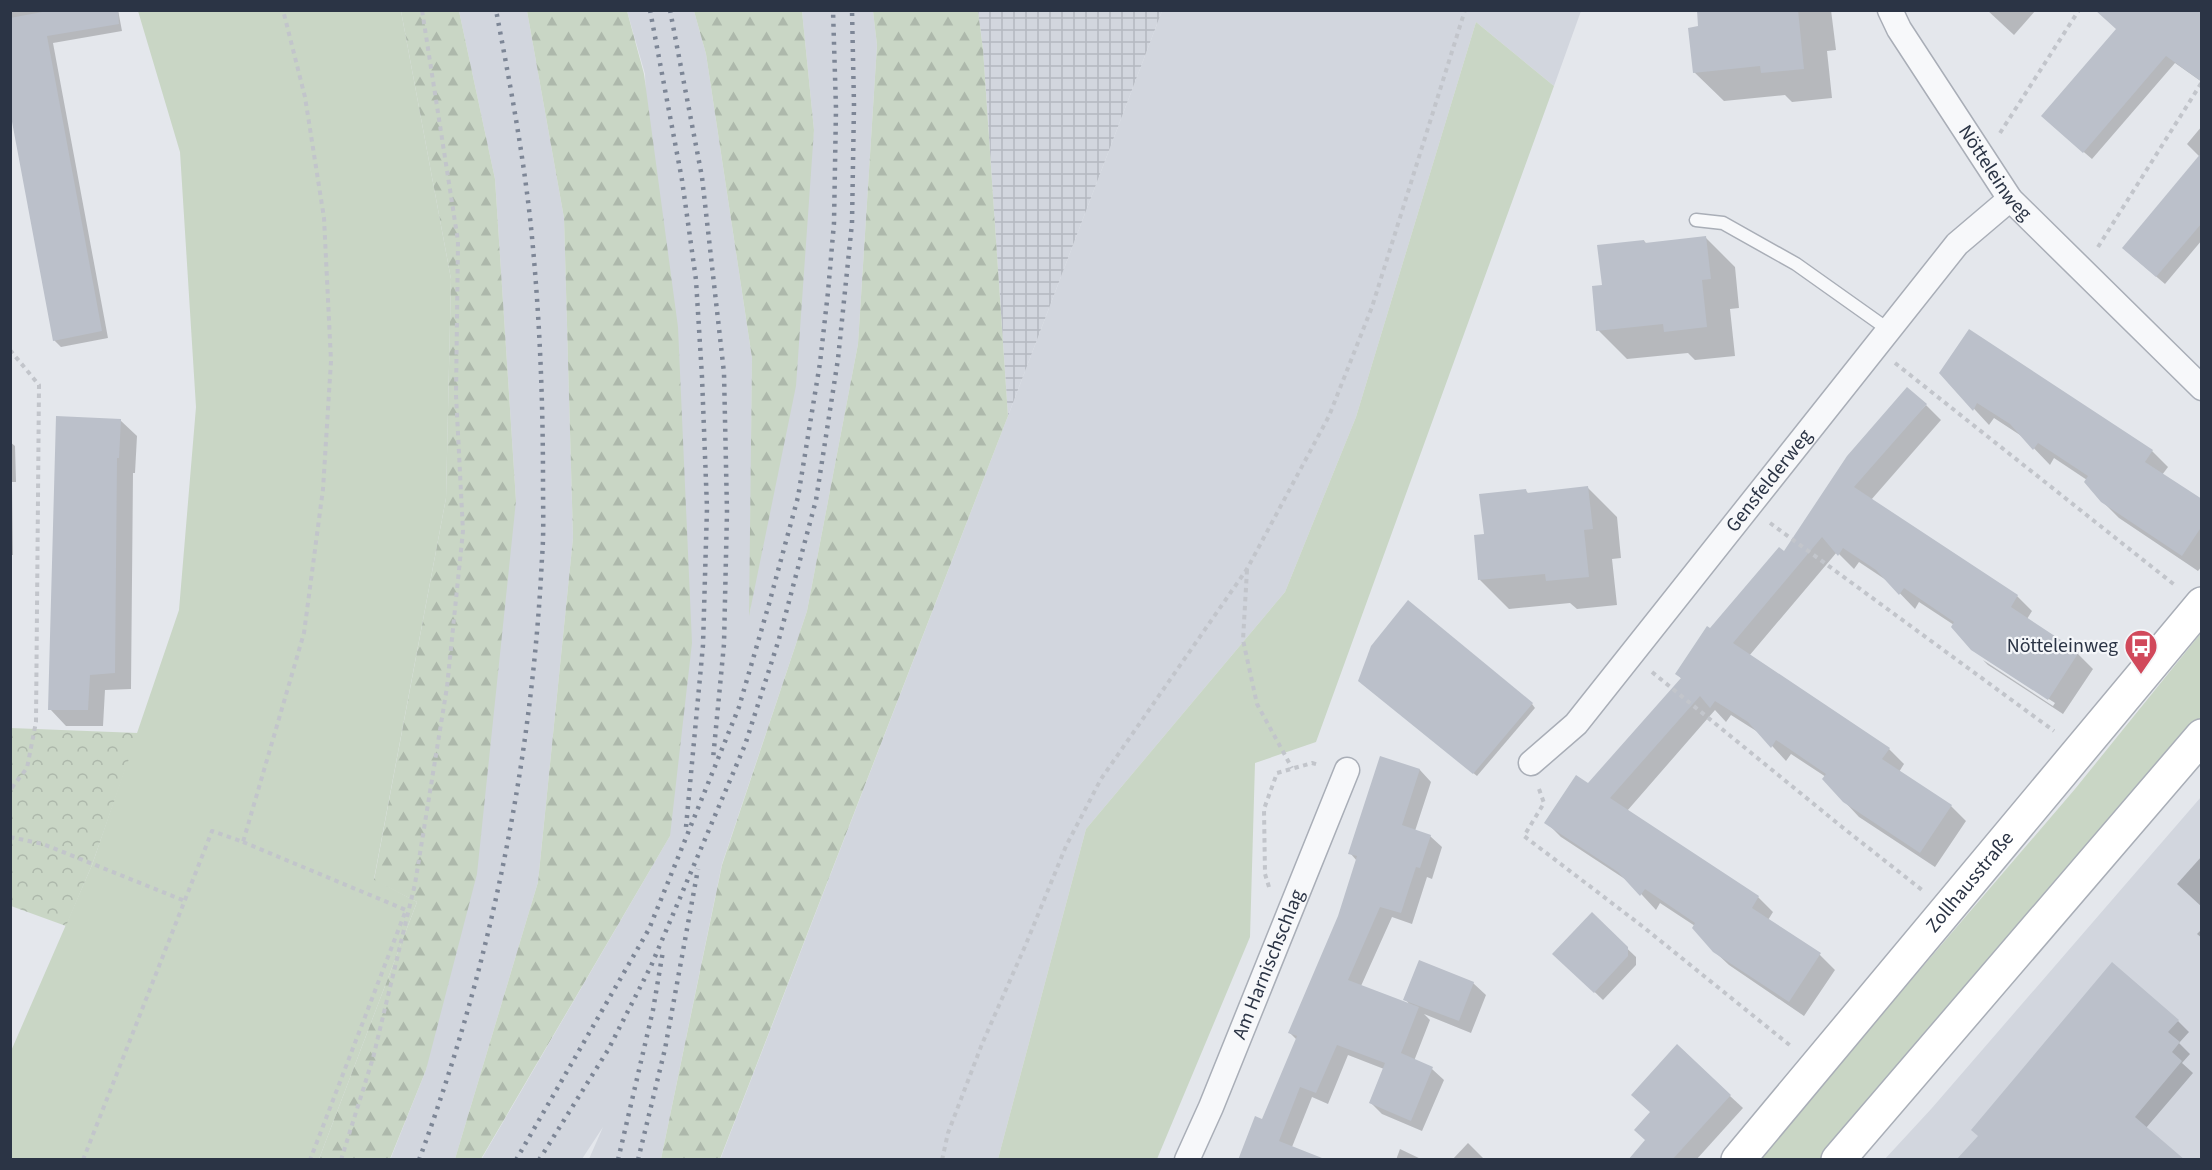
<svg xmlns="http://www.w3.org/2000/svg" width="2212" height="1170" viewBox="0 0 2212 1170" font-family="'Source Sans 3',sans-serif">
	<defs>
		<pattern id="industrial-grid" width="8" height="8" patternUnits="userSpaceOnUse" patternTransform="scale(1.5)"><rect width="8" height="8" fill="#d2d6de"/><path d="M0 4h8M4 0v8" fill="none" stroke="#b4b8c0"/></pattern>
		<pattern id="forest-firs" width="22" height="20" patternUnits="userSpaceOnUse" patternTransform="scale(1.5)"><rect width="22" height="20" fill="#c9d6c5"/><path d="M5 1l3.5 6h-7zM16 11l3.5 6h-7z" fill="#adb8ab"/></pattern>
		<pattern id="park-crowns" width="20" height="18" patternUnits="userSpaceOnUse" patternTransform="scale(1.5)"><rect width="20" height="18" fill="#c9d6c5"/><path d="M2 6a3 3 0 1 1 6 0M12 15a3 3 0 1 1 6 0" fill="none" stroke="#adb8ab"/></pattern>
	</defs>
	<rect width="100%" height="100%" fill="#e4e7ec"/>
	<!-- built -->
	<g fill="#d2d6de">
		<path d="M459,11H527L564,218L573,538L538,882L455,1159L390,1160L426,1070L516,501L495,179Z"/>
		<path d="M627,11H694L706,54L752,358L750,611L814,130L802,11H873L877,45L858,344L807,611L722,864L661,1159H589L603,1127L582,1159L481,1160L670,836L645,74Z"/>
		<path d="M1162,11H1581L1554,86L1476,22L1356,417L1285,592L1086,829L998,1159L720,1160L1008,416Z"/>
		<path d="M2201,797V1159L1884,1160L1932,1108Z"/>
	</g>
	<!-- industrial -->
	<path fill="url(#industrial-grid)" d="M978,11H1162L1008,416L983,49Z"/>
	<!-- green -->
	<g fill="#c9d6c5">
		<path d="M138,11H401L451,279L446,498L374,879L417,902L319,1159L11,1160V1051L92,865L179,610L196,407L180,152Z"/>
		<path d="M1476,22L1554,86L1316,742L1255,763L1250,937L1157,1159H998L1086,829L1285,592L1356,417Z"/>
		<path d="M2201,633V726L1825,1159L1757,1160L2075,789Z"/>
	</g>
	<!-- forest -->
	<g fill="url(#forest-firs)">
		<path d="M401,11H459L495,179L516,501L477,874L426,1070L390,1159H319L417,902L374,880L446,498L451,279Z"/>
		<path d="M527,11H627L644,74L678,327L692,643L670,836L481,1159H455L538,882L573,538L564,218Z"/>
		<path d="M694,11H802L814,130L796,386L749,616L752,358L706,54Z"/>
		<path d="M873,11H978L983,49L1008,416L720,1159H661L722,865L807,611L858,344L877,45Z"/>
	</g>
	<!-- park -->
	<path fill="url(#park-crowns)" d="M11,728L138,733L92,865L66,926L11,906Z"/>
	<!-- shadow -->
	<g fill="#0003">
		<path d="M10,10H118L122,31L53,43L108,338L61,347L54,340L10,42Z"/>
		<path d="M1698,10H1831L1836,50L1827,51L1832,98L1792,102L1785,95L1724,101L1694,72L1700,28Z"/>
		<path d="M1987,10H2036L2014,35Z"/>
		<path d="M2202,10V82L2175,63L2092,159L2051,124L2117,29Z"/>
		<path d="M2202,126V240L2165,284L2132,256L2200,157L2187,144Z"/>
		<path d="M1706,238L1735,267L1739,308L1730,309L1735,356L1695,360L1688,353L1627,359L1598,330L1603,286L1644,241L1647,244Z"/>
		<path d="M1941,373L2152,451L2168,467L2162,475L2202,501V566L2198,571L2119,518L2102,501L2087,480L2054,458L2050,465L2023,437L1994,418L1989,425Z"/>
		<path d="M1926,405L1941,420L1871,500L2017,596L2032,611L2027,619L2078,654L2093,669L2063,714L1988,665L1983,660L2053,706L2055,703L1974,650L1954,625L1919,602L1915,609L1889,582L1859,562L1854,569L1837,552L1749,656L1889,749L1904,764L1899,772L1951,806L1966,821L1935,867L1859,817L1844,801L1826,777L1791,754L1786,761L1761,734L1731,715L1726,722L1715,710L1627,811L1758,897L1773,912L1768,920L1820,955L1835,970L1804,1016L1729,965L1713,950L1695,926L1660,903L1656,910L1631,883L1561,837L1546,822L1589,785L1682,679L1677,674L1710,630Z"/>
		<path d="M120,420L137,436L135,473H133L131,689L105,690L103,726H66L50,709Z"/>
		<path d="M10,442L15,446L16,482H12L13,555H11L10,627Z"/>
		<path d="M1588,488L1617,517L1621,558L1612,559L1617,605L1577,609L1570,603L1509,609L1480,580L1485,536L1526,491L1529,494Z"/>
		<path d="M1364,685L1532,704L1535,708L1477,776Z"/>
		<path d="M1381,758L1420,770L1431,782L1415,831L1430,836L1442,847L1432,879L1427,877L1412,924L1392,917L1361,986L1411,1006L1405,999L1473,983L1486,995L1471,1033L1424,1014L1430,1020L1414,1061L1432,1069L1444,1080L1422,1131L1382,1114L1370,1102L1384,1069L1348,1055L1328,1104L1312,1097L1292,1147L1240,1160L1263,1121L1297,1040L1290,1033L1339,916L1357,861L1350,853Z"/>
		<path d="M2202,856V907L2177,884Z"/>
		<path d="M1592,915L1636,957V965L1603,1000L1555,954Z"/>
		<path d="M2202,929V938L2197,934Z"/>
		<path d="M2178,1021L2189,1032L2179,1043L2190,1054L2182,1063L2193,1073L2146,1128L1958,1160Z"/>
		<path d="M1677,1047L1743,1108L1696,1160H1662L1651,1113Z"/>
		<path d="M1468,1143L1485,1160H1452Z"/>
		<path d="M1400,1149L1423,1160H1396Z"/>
	</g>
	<!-- building -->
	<g fill="#bbc0ca">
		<path d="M53,10H118L119,24L47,36L102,331L53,341L10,111V18Z"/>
		<path d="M1697,10H1798L1804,69L1761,73L1760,66L1693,73L1688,28L1698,26Z"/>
		<path d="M2095,10H2202V82L2166,56L2083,153L2041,116L2116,29Z"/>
		<path d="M2202,152V223L2156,277L2122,248Z"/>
		<path d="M1706,236L1711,279L1702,280L1707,327L1664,332L1663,324L1596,331L1592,286L1602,285L1597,245L1644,240L1645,243Z"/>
		<path d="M1969,329L2153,450L2145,462L2202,499V526L2182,556L2101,502L2084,482L2088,476L2038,443L2033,450L2010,424L1977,403L1973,411L1939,373Z"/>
		<path d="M1907,387L1927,404L1854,487L2018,595L2011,607L2079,652L2048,700L1971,650L1951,627L1954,622L1904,588L1899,595L1876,570L1843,548L1838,556L1822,537L1733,643L1890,748L1882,759L1952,805L1920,853L1843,802L1822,779L1826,774L1776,740L1771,748L1748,722L1715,701L1710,708L1700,696L1610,798L1759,896L1752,908L1821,953L1789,1002L1713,952L1692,928L1695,923L1645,889L1640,896L1618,872L1544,823L1576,775L1588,783L1681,678L1675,674L1707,626L1710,628L1779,547L1784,551L1847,456Z"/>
		<path d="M56,416L121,419L119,458H117L115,673L90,675L88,710H48Z"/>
		<path d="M1588,486L1593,529L1584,530L1589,577L1546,581L1545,574L1478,580L1474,535L1484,534L1479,494L1526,489L1527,493Z"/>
		<path d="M1408,600L1533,703L1473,774L1358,681L1371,646Z"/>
		<path d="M1380,756L1420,769L1402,825L1431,835L1420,868L1416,867L1401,913L1380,907L1348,980L1419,1007L1401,1053L1433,1067L1411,1121L1369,1103L1385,1063L1337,1045L1316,1093L1300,1087L1279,1141L1322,1158V1160H1238L1255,1116L1262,1119L1297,1036L1288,1033L1338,916L1357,856L1348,854Z"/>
		<path d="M1592,912L1628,947V956L1594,993L1552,954Z"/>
		<path d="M1419,960L1474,982L1459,1021L1403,1000Z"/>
		<path d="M2112,962L2179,1020L2168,1032L2180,1042L2172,1052L2182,1061L2135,1117L2185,1160H1956L1978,1136L1971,1130Z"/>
		<path d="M1677,1044L1731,1095L1672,1160H1628L1645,1140L1634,1130L1650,1112L1631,1095Z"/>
	</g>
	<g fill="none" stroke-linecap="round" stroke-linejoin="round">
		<defs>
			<path id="service" d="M1696,220L1723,223L1796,264L1889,330"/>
			<g id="minor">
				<path id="s1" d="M1890,10L1899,29L2010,199L2202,388"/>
				<path id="s2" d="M1531,763L1576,724L1957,244L2010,199"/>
				<path id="s3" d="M1187,1160L1211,1107L1347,770"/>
			</g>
			<g id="secondary">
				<path id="s4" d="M1738,1160L2202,604"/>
				<path d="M1838,1160L2202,736"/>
			</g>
		</defs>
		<!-- service casing -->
		<use href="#service" stroke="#a9aeb7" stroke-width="15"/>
		<!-- minor casing -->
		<use href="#minor" stroke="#a9aeb7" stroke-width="27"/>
		<!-- secondary casing -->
		<use href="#secondary" stroke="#a9aeb7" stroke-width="36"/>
		<!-- path -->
		<g stroke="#c2c5cb" stroke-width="4" stroke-dasharray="4.5 4.5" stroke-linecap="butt">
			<path d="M2000,133L2079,10"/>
			<path d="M2098,247L2202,82"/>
			<path d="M10,350L39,385L36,722L27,768L10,790"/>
			<path d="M1895,363L2176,586"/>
			<path d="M1770,523L2054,731"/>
			<path d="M1247,570L1243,640L1257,704L1292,768"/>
			<path d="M1652,672L1842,827L1922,890"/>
			<path d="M1539,789L1544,803L1524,836L1642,926L1792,1047"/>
			<path d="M10,837L43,844L185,901"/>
			<path d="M243,842L406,910L310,1160"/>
			<path d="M1269,887L1265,874L1264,809L1277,773L1312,763L1319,765"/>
			<path d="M83,1160L212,831L243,842L304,633L323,489L331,361L324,218L305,97L283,10"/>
			<path d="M341,1160L373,1058L415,884L447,687L463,531L456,395L458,241L422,10"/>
			<path d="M942,1160L948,1133L982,1044L1026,944L1066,846L1101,779L1247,569L1329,416L1372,307L1465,10"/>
		</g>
		<!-- service -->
		<use href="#service" stroke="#f7f8fa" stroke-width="12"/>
		<!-- minor -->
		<use href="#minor" stroke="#f7f8fa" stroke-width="24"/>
		<!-- secondary -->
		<use href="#secondary" stroke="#fff" stroke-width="33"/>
		<!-- rail -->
		<g stroke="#7d8696" stroke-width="4.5" stroke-dasharray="3 6" stroke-linecap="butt">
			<path d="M650,10L682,180L696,280L702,377L707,508L703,645L686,827"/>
			<path d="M670,10L702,177L724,373L727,512L724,644L713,759"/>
			<path d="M419,1160C490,968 532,762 542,558C544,533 543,507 543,482C543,404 540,326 533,248C526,168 511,89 496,10"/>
			<path d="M516,1160L649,929L739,707L769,604L798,497L820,363L828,292L834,223L836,109L833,10"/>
			<path d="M539,1160L608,1050L651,966L745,745L779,639L816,500L838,359L852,223L854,105L852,10"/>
			<path d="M618,1160L653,1010L663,951"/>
			<path d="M638,1160L665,1049L698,869"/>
		</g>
	</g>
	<!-- icons -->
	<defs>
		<symbol id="bus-pin" viewBox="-11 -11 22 30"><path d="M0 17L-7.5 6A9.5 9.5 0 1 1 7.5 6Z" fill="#d1495b" stroke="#f4f6f9"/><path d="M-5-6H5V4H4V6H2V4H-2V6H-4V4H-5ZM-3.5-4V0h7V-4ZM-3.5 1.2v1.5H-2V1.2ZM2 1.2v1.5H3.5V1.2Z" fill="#fff"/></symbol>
	</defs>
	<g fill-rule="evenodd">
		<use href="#bus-pin" x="2122" y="627" width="38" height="52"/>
	</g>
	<g text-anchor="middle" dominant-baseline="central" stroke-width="4.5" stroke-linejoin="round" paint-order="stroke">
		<!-- street labels -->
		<g font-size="20" fill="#2b3445" stroke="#f4f6f9">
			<text stroke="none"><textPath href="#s1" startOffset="194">Nötteleinweg</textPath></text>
			<text stroke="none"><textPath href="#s2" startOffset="370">Gensfelderweg</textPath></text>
			<text stroke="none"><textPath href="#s4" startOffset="362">Zollhausstraße</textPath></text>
			<text stroke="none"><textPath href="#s3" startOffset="212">Am Harnischschlag</textPath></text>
		</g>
		<!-- poi labels -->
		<g font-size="20" fill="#2b3445" stroke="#f4f6f9" text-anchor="end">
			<text x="2118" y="646">Nötteleinweg</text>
		</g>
	</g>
	<!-- border -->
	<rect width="2212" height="1170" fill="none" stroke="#2b3445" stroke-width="24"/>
</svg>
